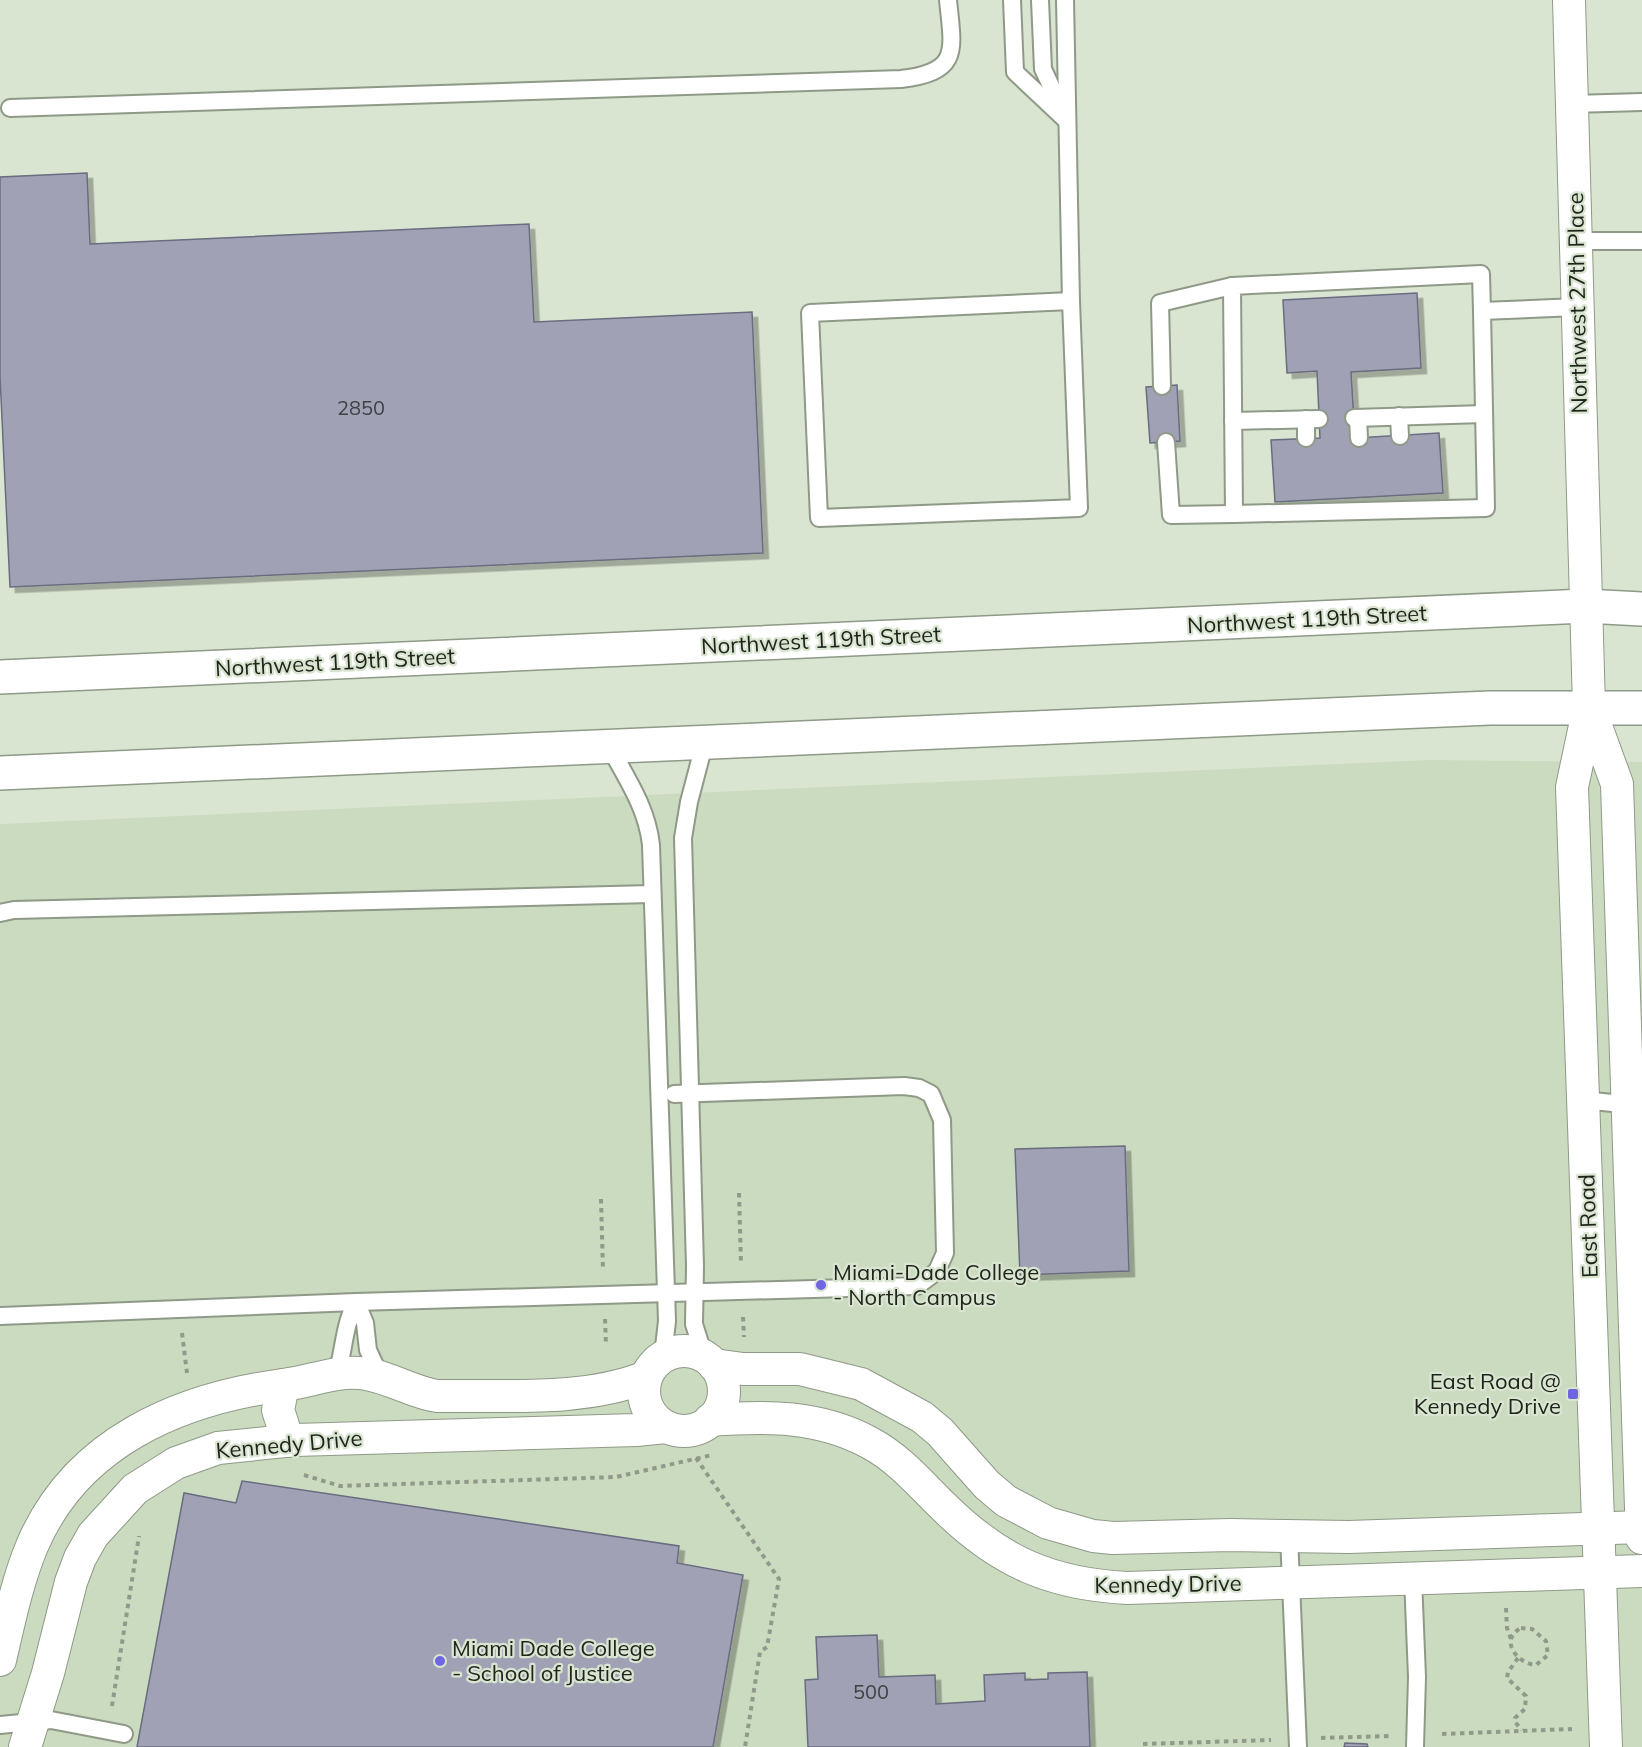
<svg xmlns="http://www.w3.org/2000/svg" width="1642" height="1747" viewBox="0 0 1642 1747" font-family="Mulish,sans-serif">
	<defs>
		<filter id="shadow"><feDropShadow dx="5.5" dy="5.5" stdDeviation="0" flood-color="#0004"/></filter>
	</defs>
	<rect width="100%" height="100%" fill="#d9e5d1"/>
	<!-- built -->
	<path fill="#cbdbc0" d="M1428,760L1642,762V1747H0V824Z"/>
	<!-- building -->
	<g fill="#a0a1b5" stroke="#6b6c7f" stroke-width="1.5" filter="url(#shadow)">
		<path d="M87,173L90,244L529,224L534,322L752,312L763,553L10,587L0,377V177Z"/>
		<path d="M1417,293L1421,368L1351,372L1355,438L1439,433L1443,493L1275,502L1271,440L1320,438L1317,371L1287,373L1283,300Z"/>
		<path d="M1177,385L1180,441L1150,443L1146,387Z"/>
		<path d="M1125,1146L1129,1271L1020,1275L1015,1149Z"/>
		<path d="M242,1481L679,1546L677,1563L743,1575L713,1747H137L184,1493L236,1503Z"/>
		<path d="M877,1635L879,1677L935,1675L936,1704L985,1701L984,1675L1025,1673V1680L1048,1679V1673L1087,1672L1090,1747H808L805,1680L818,1679L816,1637Z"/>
		<path d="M1345,1743L1367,1744L1368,1747H1344Z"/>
	</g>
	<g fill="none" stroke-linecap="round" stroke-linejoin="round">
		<defs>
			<g id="lane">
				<path d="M1012,0L1015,72L1067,121"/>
				<path d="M1040,0L1043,69L1063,112"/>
				<path d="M1065,0L1071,301"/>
				<path d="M1572,104L1642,102"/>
				<path d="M10,108L901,79C961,72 953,50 948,0"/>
				<path d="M1576,241H1642"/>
				<path d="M1071,301L1079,508L819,518L810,313Z"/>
				<path d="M1482,311L1481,274L1232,286L1234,514L1486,508L1482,311L1577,307"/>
				<path d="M1162,386L1160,303L1232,286"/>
				<path d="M1399,416L1400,436"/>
				<path d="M1354,418L1484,414"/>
				<path d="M1358,418L1359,438"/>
				<path d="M1306,419V438"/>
				<path d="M1233,421L1319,419"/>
				<path d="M1166,442L1171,515L1234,514"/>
				<path d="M609,746C627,779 647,808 651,845L667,1321L663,1356"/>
				<path d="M0,913L14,910L652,894"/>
				<path d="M1583,1100L1632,1105"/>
				<path d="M356,1302L365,1323L368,1350L380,1376"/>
				<path d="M0,1316L356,1302L917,1286L937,1271L945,1253L942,1120L931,1094L919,1088L904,1086L674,1094"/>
				<path d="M704,1356L694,1324L695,1266L683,838L689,802L705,741"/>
				<path d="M337,1374C344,1350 344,1325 356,1302"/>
				<path d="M1289,1536L1298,1747"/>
				<path d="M1413,1578L1417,1677L1415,1747"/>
				<path d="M0,1725L51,1720L124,1734"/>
			</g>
			<g id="street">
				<path d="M1569,0L1589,707L1572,787L1606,1747"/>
				<path d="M1589,707L1617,784L1642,1538"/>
				<circle cx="684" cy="1391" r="40"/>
				<path d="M714,1365L743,1369H800L861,1384L922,1417L940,1432L987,1485L1006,1501L1048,1523L1093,1536L1113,1538L1230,1535L1349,1537L1642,1527"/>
				<path d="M283,1385L278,1410L288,1441"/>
				<path d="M710,1420C766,1416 819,1415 870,1443C900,1459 921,1485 945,1508C1000,1562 1051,1584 1127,1588L1642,1571"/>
				<path d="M0,1660C9,1622 17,1582 32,1546C76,1442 179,1399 283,1385C309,1382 334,1371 359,1373C387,1375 410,1392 437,1396C504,1395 583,1402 646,1377"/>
				<path d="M25,1747L48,1673L71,1582L80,1558L93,1535L135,1489L176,1463L218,1448L295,1440L636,1430L666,1427"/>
			</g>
			<g id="highway">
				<path d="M0,677L1585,606L1642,609"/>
				<path d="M0,773L1490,708H1642"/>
			</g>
		</defs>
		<!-- lane casing -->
		<use href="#lane" stroke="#8f9987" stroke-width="20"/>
		<!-- street casing -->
		<use href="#street" stroke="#8f9987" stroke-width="34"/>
		<!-- highway casing -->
		<use href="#highway" stroke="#8f9987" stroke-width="36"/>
		<!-- path -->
		<g stroke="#909a8a" stroke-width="4" stroke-dasharray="4.5 4.5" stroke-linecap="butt">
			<path d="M739,1193L741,1265"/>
			<path d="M601,1199L603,1271"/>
			<path d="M743,1317L744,1337"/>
			<path d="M605,1319L606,1345"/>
			<path d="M182,1333L187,1373"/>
			<path d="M696,1458L779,1579L767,1647L760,1652L745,1747"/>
			<path d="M304,1475L340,1486L616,1477L712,1455"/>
			<path d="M1506,1608L1507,1628L1511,1639"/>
			<path d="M1521,1628L1532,1629L1546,1641L1548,1655L1536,1665C1518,1664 1498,1640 1521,1628Z"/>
			<path d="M1518,1658L1508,1672L1507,1678L1526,1696L1525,1709L1515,1718V1722L1522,1730"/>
			<path d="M112,1706L139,1536"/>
			<path d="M1442,1734L1572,1729"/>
			<path d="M1321,1738L1389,1736"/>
			<path d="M1143,1744L1271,1740"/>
		</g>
		<!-- lane -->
		<use href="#lane" stroke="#fff" stroke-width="16"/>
		<!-- street -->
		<use href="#street" stroke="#fff" stroke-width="32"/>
		<!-- highway -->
		<use href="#highway" stroke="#fff" stroke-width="33"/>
	</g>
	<!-- markers -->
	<g fill="#6f65e0" stroke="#d9e5d1" stroke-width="2">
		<circle cx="821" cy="1285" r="6"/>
		<rect x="1567" y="1388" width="12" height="12" rx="3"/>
		<circle cx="440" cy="1661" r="6"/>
	</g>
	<g text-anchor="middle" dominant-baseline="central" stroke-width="4.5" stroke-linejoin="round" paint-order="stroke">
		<!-- number labels -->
		<g font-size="20" fill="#3e4242">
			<text x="361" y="407">2850</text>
			<text x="871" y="1691">500</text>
		</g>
		<!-- street labels -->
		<g font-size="22" fill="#1e231b" stroke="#d9e5d1">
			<text transform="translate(1577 303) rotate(-91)">Northwest 27th Place</text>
			<text transform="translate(1307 619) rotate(-3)">Northwest 119th Street</text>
			<text transform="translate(821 640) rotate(-3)">Northwest 119th Street</text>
			<text transform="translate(335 662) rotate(-3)">Northwest 119th Street</text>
			<text transform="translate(1588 1226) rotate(-92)">East Road</text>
			<text transform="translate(289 1444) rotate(-5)">Kennedy Drive</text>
			<text transform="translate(1168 1584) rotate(-1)">Kennedy Drive</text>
		</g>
		<!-- poi labels -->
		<g font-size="22" fill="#1e231b" stroke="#d9e5d1" text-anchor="start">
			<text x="833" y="1272">Miami-Dade College<tspan x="833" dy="25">- North Campus</tspan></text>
			<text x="1561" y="1381" text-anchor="end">East Road @<tspan x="1561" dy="25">Kennedy Drive</tspan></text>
			<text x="452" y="1648">Miami Dade College<tspan x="452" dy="25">- School of Justice</tspan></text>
		</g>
	</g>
</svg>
